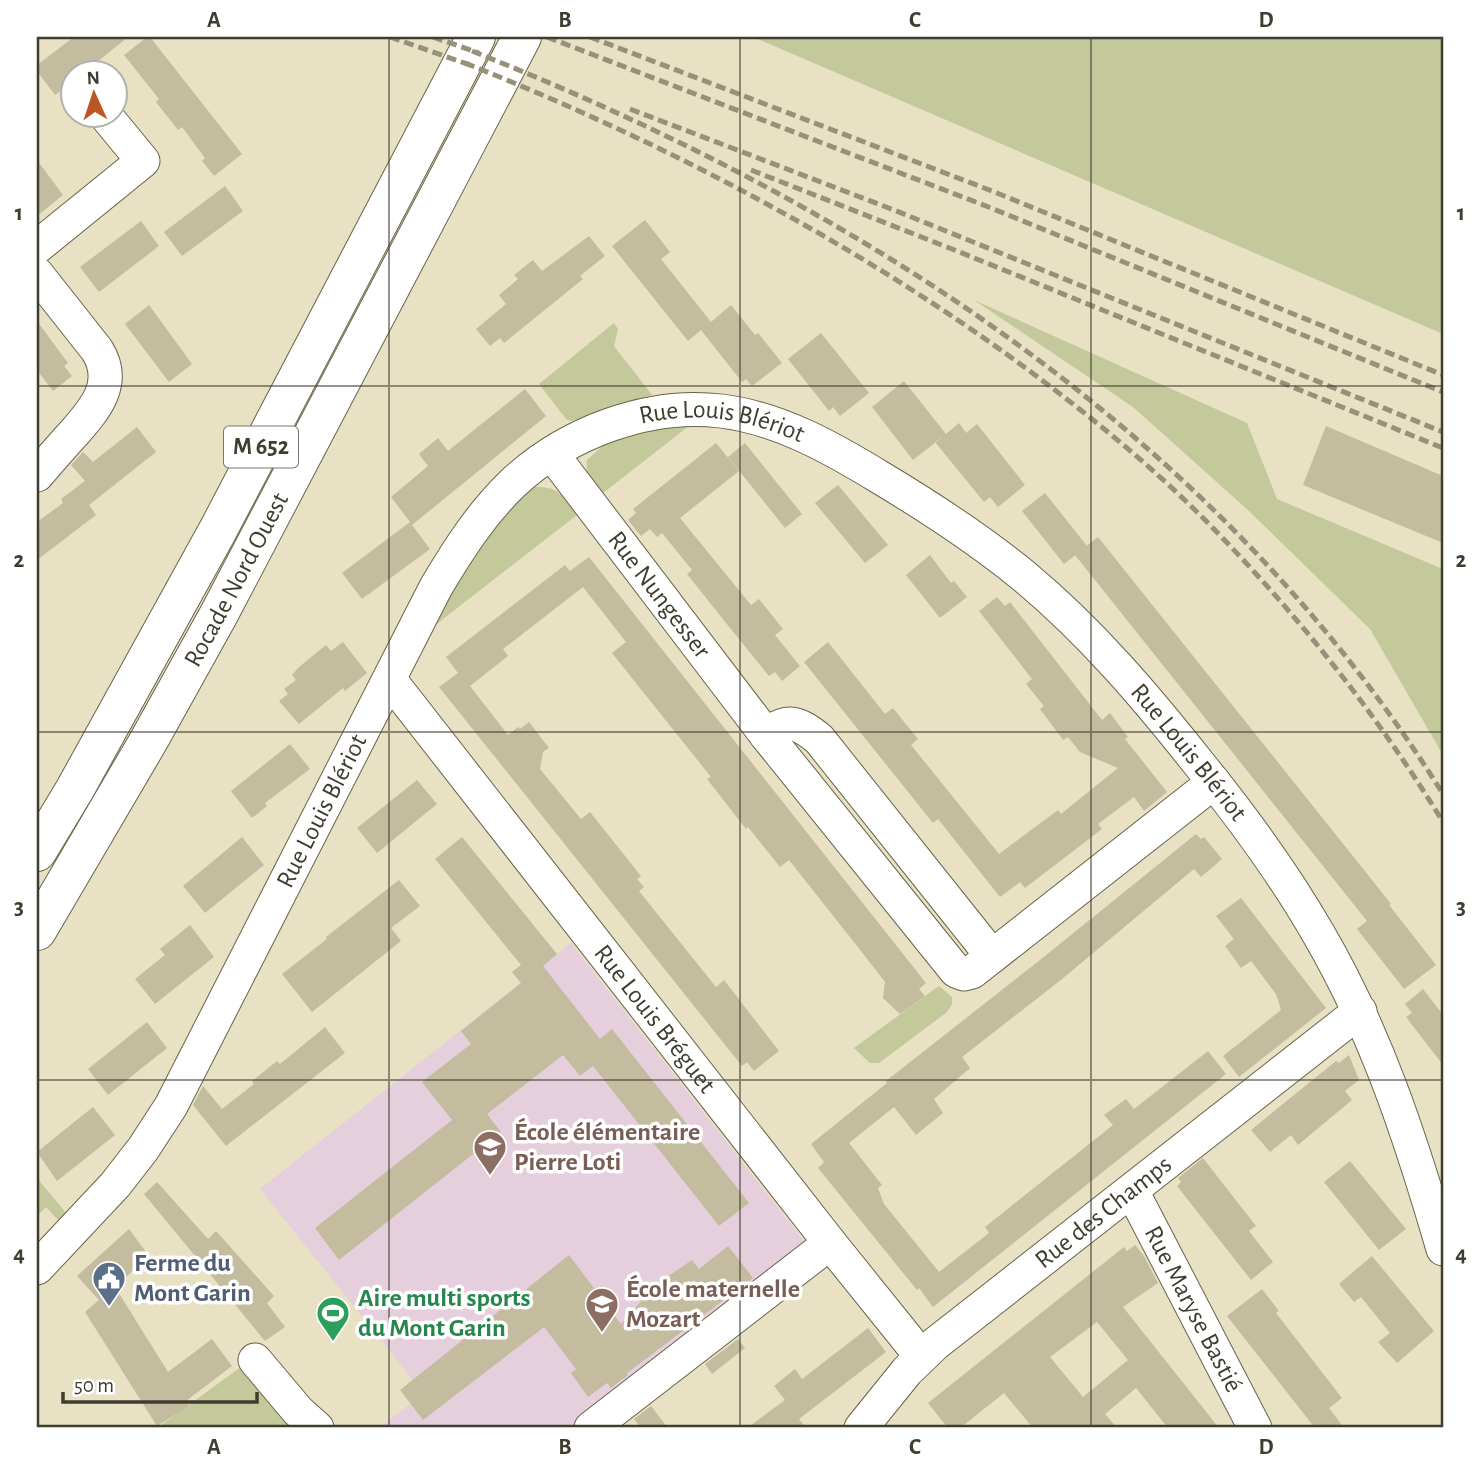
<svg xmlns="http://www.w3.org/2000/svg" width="1480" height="1465" viewBox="0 0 1480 1465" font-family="'Alegreya Sans',sans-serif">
	<rect width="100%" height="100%" fill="#e8e1c3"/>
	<!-- education -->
	<path fill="#e5cfdd" d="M571,943L811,1250L582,1428H386L383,1425L422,1395L409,1375L260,1189Z"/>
	<!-- green -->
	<g fill="#c3c99a">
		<path d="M753,37H1443V334Z"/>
		<path d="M974,300L1247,423L1277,499L1443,569V755L1370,629L1249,511L1133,407Z"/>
		<path d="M614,323L618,329L614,346L652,395L572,421L567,420L539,384Z"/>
		<path d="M694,422L598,497L586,479L587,460L604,445L654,427Z"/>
		<path d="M535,487C559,486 565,497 577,515L434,626C457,584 491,509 535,487Z"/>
		<path d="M939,986L952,997V1004L947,1012L879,1063H870L854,1048Z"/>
		<path d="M37,1178L66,1213L58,1220L46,1207L37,1216Z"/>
		<path d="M245,1364L305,1428H157Z"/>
	</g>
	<!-- building -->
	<g fill="#c3bc9f" fill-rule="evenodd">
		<path d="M74,37H128L82,74H74V80L55,95L37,71V65Z"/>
		<path d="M147,37H150L242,154L214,176L202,161L205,158L182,127L178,130L156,102L159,99L124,55Z"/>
		<path d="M37,160L63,195L37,216Z"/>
		<path d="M225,186L243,211L182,256L164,232Z"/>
		<path d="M645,220L670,252L661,259L711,322L731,305L755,335L758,333L782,363L752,386L746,379L742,382L701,330L688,341L612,246Z"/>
		<path d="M141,221L159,246L99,292L80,267Z"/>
		<path d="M589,236L605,256L580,276L583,279L504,343L500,338L490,346L476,329L506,304L499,295L518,279L514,275L533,260L542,271Z"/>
		<path d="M149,305L192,364L169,382L125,324Z"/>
		<path d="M37,321L68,363L64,366L72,376L53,391L37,370Z"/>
		<path d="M821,333L869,393L840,416L833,407L829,411L788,359Z"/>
		<path d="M904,381L946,434L959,423L966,433L977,424L1025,485L998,507L990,497L984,502L935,442L945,435L913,460L872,407Z"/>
		<path d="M525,389L546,416L412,525L430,549L362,599L342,573L410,522L391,497L428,466L419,454L438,438L448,451Z"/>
		<path d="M1326,426L1443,476V543L1303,485Z"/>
		<path d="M137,427L156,452L89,505L96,515L37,560V522L63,503L61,499L85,481L71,465L83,452L93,462Z"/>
		<path d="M716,443L739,471L680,518L751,605L759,599L783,629L775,635L800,666L782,681L775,672L769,676L730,628L687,574L692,570L662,533L657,537L650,529L641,536L628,520L636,513L633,509Z"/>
		<path d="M745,443L802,514L785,528L728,457Z"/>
		<path d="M838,485L888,545L865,563L815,503Z"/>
		<path d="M1045,493L1087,546L1064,564L1022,511Z"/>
		<path d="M1098,537L1376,885L1391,904L1389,905L1436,965L1404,989L1357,929L1367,921L1075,555Z"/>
		<path d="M930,555L951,583L954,581L967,597L940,618L906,575Z"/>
		<path d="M589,557L926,983L919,989L925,996L900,1014L883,998L885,982L861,951L789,860L780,867L748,827L746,829L707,779L711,777L612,653L626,642L583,587L503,649L508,656L470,686L508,735L518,727L520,729L529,722L549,748L543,752L540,769L581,819L590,812L641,876L637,879L644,887L639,891L716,987L724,980L779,1051L754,1071L747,1062L742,1066L439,687L458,673L446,657L565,565L570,571Z"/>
		<path d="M997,597L1005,606L1010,602L1102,720L1110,713L1128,737L1125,739L1167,792L1144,811L1134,797L1098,824L1102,829L1025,888L1020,882L1000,897L938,819L933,823L804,662L828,642L885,714L893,708L918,739L911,745L999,854L1058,810L1061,814L1118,768L1080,752L1068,737L1063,740L1040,709L1044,706L1026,684L1032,679L979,611Z"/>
		<path d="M343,642L367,673L345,691L343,688L299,724L279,701L288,694L284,689L296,680L292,675L299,667L326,645L331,651Z"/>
		<path d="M290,744L310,769L265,803L267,806L252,818L231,791Z"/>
		<path d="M417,780L437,804L377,853L357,828Z"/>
		<path d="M1196,834L1201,839L1204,837L1222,859L1201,877L1194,869L1062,979L962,1057L970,1068L934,1099L943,1113L916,1135L894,1107L849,1143L882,1185L878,1188L884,1204L939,1272L989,1233L985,1227L1113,1125L1104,1115L1126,1099L1134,1109L1208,1051L1226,1074L933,1307L919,1288L917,1290L818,1168L824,1162L811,1144L887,1083L886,1081L1040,960Z"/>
		<path d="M242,837L264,865L205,913L183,886Z"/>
		<path d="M462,837L557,954L543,966L600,1039L612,1029L749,1203L719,1226L593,1066L580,1076L563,1055L487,1114L501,1132L339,1260L315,1228L452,1120L422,1082L471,1044L461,1031L521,983L512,972L521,965L435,859Z"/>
		<path d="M399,880L420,906L391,928L401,941L312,1012L282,974L327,939L326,937Z"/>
		<path d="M1241,898L1326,1008L1239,1077L1223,1056L1281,1010L1276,994L1251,961L1241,968L1225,946L1234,939L1216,916Z"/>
		<path d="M190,925L214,957L155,1004L135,979L165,955L160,949Z"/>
		<path d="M1423,989L1443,1015V1065L1406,1017L1412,1013L1405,1004Z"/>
		<path d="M147,1022L167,1048L108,1095L88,1069Z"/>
		<path d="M325,1027L345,1053L226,1146L193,1105L203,1086L222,1109L254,1084L252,1081L277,1061L280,1064Z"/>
		<path d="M1349,1055L1359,1080L1345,1091L1352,1100L1298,1145L1291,1135L1270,1152L1251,1130L1336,1061L1339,1063Z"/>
		<path d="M93,1107L115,1135L57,1181L37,1152Z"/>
		<path d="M1203,1158L1256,1226L1249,1231L1273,1262L1251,1280L1177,1186L1181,1182L1178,1178Z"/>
		<path d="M1350,1161L1406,1229L1379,1250L1324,1182Z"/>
		<path d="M157,1182L208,1239L216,1231L274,1296L267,1303L285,1327L265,1341L144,1194Z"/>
		<path d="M129,1229L149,1256L115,1287L168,1372L212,1339L232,1366L186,1401L189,1406L157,1426L85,1312L99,1300L77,1276Z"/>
		<path d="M1135,1245L1144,1256L1158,1283L1123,1307L1219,1428H1168L1136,1388L1105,1414L1117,1428H1033L1004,1393L960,1428H948L928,1403L1124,1247L1127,1251ZM1097,1322L1128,1360L1083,1397L1050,1357Z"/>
		<path d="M728,1246L753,1278L627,1373L628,1375L611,1388L607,1383L588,1397L571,1373L576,1369L544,1327L423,1420L400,1390L569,1255L621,1324L652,1289L667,1277L692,1260L699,1269Z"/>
		<path d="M1372,1256L1434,1331L1397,1363L1378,1342L1390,1333L1361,1297L1354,1302L1339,1284Z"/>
		<path d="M1262,1289L1279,1311L1276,1313L1342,1398L1329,1408L1344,1428H1315L1227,1316Z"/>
		<path d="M868,1328L886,1352L799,1419L806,1428H747L785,1400L774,1386L795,1369L802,1379Z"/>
		<path d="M738,1339L745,1348L712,1374L705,1364Z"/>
		<path d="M651,1406L668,1428H641L634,1419Z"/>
	</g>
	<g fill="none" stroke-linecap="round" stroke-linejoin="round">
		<defs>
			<g id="minor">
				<path d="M37,247L143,161L106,116"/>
				<path d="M37,274L97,350C118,383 95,409 74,433C61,447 49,461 37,475"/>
				<path id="s1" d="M552,454L766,735L956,971L964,974L972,972L1214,782"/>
				<path id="s2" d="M390,680L830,1243L921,1356"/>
				<path d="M766,735C788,717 799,723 819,739L992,956"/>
				<path id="s3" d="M1132,1191L1255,1428"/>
				<path id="s4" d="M37,1268L115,1185L143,1149L171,1106L436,587C458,550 481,514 512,484C566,433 648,402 721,411C779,418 832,448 881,478C931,508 980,540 1025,577C1091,632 1147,698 1200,765C1243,818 1284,874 1318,933C1376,1032 1411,1139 1443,1249"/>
				<path d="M255,1360L298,1411L317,1428"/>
				<path d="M591,1428L830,1243"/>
				<path id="s5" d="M861,1428L907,1371L935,1344L1360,1011"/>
			</g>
			<g id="highway">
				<path d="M37,852L75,789L218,530L476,37"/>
				<path id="s6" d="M37,931L149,740L219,614L522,37"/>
			</g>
		</defs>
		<!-- minor casing -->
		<use href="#minor" stroke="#696348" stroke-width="35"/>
		<!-- highway casing -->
		<use href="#highway" stroke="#696348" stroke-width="40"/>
		<!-- minor -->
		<use href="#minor" stroke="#fff" stroke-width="33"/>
		<!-- highway -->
		<use href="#highway" stroke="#fff" stroke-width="38"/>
		<!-- rail -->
		<g stroke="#96917b" stroke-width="5" stroke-dasharray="10 5" stroke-linecap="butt">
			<path d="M390,37L473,66"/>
			<path d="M433,37L479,53"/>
			<path d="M547,37L986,206L1443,392"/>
			<path d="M590,37L992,191L1443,375"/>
			<path d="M472,51C860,205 1218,434 1443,794"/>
			<path d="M465,63C656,139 839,234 1005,353C1077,405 1147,461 1209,524C1298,615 1377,714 1443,822"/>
			<path d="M630,109L894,210L1443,432"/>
			<path d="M751,170L957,251L1443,448"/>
		</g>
	</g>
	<!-- grid -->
	<path fill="none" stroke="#3f3c30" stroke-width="2" stroke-opacity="0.55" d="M389,37V1428M740,37V1428M1091,37V1428M37,386H1443M37,732H1443M37,1080H1443"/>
	<!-- icons -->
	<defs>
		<symbol id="school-pin" viewBox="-11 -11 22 30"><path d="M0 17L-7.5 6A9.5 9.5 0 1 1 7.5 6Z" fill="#8d6e63" stroke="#fff"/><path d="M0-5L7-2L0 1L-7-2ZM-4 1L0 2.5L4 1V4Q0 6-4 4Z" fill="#fff"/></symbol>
		<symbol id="civic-pin" viewBox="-11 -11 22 30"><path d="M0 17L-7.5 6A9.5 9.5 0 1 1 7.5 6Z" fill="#5c6f8a" stroke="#fff"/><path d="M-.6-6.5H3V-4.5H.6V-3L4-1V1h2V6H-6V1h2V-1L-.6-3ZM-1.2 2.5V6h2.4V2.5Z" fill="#fff"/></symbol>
		<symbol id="stadium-pin" viewBox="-11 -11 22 30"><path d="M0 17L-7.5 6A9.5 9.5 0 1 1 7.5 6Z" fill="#2e9e5b" stroke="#fff"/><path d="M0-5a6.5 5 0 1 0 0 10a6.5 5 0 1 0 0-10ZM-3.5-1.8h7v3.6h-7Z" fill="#fff"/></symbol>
	</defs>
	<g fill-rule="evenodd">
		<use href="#school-pin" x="471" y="1128" width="38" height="52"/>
		<use href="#civic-pin" x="90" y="1259" width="38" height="52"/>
		<use href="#school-pin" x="583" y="1285" width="38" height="52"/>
		<use href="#stadium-pin" x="314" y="1294" width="38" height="52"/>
	</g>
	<g text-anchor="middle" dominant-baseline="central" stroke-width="7" stroke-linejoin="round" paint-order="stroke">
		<!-- shield labels -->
		<rect fill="#fff" stroke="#79766e" stroke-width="2" x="224" y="426.5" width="74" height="41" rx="5"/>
		<g font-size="24" font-weight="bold" fill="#3f3c30">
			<text x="261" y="447">M 652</text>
		</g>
		<!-- street labels -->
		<g font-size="26" fill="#3f3c30" stroke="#fff">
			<text stroke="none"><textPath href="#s4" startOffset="1152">Rue Louis Blériot</textPath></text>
			<text stroke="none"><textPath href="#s6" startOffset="404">Rocade Nord Ouest</textPath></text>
			<text stroke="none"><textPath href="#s1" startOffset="177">Rue Nungesser</textPath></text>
			<text stroke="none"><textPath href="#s4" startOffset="1740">Rue Louis Blériot</textPath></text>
			<text stroke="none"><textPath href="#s4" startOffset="542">Rue Louis Blériot</textPath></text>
			<text stroke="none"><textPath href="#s2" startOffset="430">Rue Louis Bréguet</textPath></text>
			<text stroke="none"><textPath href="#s5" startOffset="326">Rue des Champs</textPath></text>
			<text stroke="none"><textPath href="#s3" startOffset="133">Rue Maryse Bastié</textPath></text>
		</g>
		<!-- education labels -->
		<g font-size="26" font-weight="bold" fill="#785e54" stroke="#fff" text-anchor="start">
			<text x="514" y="1132">École élémentaire<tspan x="514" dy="30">Pierre Loti</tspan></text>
			<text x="626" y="1289">École maternelle<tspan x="626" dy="30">Mozart</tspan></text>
		</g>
		<!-- service labels -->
		<g font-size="26" font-weight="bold" fill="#4e5e75" stroke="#fff" text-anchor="start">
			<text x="134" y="1263">Ferme du<tspan x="134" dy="30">Mont Garin</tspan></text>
		</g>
		<!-- leisure labels -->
		<g font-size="26" font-weight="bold" fill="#27864d" stroke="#fff" text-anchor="start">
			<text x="358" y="1298">Aire multi sports<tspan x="358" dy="30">du Mont Garin</tspan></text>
		</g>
	</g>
	<!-- border -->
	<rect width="1480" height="1465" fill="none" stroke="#ffffff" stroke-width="77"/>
	<!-- north arrow -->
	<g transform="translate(94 94) rotate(357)"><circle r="33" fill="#ffffff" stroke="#b2b1ac" stroke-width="2"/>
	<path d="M0-5L12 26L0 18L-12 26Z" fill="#bb5624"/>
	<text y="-10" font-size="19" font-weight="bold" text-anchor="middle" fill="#3f3c30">N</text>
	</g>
	<!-- scale -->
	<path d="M63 1392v10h194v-10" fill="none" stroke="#3f3c30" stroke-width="3.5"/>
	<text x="74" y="1392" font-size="21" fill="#3f3c30" stroke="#ffffff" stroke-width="5" paint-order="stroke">50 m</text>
	<rect x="38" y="38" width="1404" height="1388" fill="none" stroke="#3f3c30" stroke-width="2.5"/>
	<g font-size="23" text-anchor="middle" font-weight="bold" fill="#3f3c30">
		<text x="214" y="27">A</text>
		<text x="565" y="27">B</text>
		<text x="915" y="27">C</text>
		<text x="1266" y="27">D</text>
		<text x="19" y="220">1</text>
		<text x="1461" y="220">1</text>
		<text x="19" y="567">2</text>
		<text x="1461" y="567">2</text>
		<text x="19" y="914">3</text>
		<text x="1461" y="914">3</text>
		<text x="19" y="1261">4</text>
		<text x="1461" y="1261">4</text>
		<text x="214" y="1454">A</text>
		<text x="565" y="1454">B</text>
		<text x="915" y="1454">C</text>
		<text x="1266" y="1454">D</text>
	</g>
</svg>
